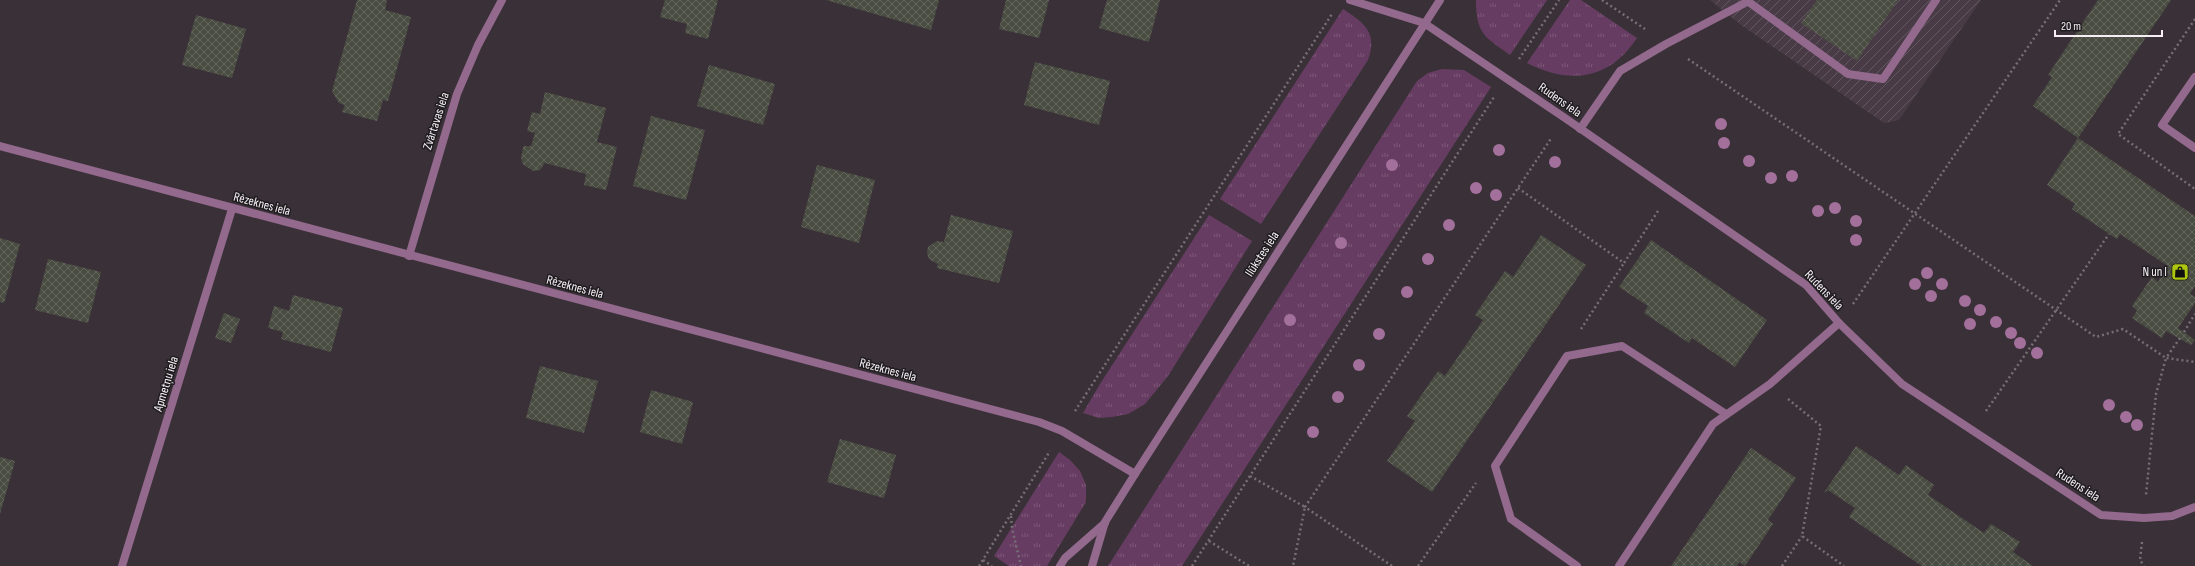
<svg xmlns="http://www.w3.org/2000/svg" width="2195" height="566" viewBox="0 0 2195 566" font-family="'Sofia Sans Condensed',sans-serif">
	<defs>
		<pattern id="industrial-furrows" width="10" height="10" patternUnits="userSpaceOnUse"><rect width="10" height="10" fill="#483b46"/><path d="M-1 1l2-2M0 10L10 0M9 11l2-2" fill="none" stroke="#635861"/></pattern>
		<pattern id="grass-tufts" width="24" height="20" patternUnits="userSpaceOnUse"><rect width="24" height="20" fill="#673c62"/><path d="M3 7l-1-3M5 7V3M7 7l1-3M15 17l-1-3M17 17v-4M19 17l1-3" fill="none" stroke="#7d5879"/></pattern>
		<pattern id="building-cross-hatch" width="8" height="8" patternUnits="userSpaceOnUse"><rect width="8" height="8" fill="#494c41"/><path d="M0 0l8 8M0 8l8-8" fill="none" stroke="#64665d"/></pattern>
	</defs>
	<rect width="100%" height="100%" fill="#3a3138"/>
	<!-- industrial -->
	<path fill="url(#industrial-furrows)" d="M1710,0H1981L1899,120L1884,123L1741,25Z"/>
	<!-- grass -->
	<g fill="url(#grass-tufts)">
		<path d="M1476,0H1547L1510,55C1485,37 1476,34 1476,0Z"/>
		<path d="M1570,0H1581L1637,38C1609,80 1570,85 1527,63Z"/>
		<path d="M1343,9C1364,23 1378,32 1368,60L1261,224L1220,199Z"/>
		<path d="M1442,69L1464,70L1491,87L1182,566H1108L1417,81L1428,73Z"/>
		<path d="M1209,215L1252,241L1168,376L1145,404L1128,414L1112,417L1099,418L1083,413L1100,384Z"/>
		<path d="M1059,452L1070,460L1080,471L1086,485V502L1047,566H1009L994,556Z"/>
	</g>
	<!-- building -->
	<g fill="url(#building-cross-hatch)">
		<path d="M357,0H387L385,10L411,17L388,101L383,100L377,121L342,112L345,105L339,103L332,91Z"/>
		<path d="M665,0H718L708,39L685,33L687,24L660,17Z"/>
		<path d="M826,0H939L931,30Z"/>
		<path d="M1006,0H1049L1039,38L999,29Z"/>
		<path d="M1107,0H1160L1149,42L1099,28Z"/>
		<path d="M1817,0H1898L1857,61L1801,23Z"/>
		<path d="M2098,0H2171L2078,138L2033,106L2052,77L2048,75Z"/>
		<path d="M196,15L246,29L232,78L182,65Z"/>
		<path d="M1035,62L1110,81L1099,125L1024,105Z"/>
		<path d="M709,65L775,84L763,125L697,106Z"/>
		<path d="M545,92L606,108L597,142L617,147L606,190L584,185L586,174L545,163L540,170L533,171L523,164L521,158L523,148L524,146H531L535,133L527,131L532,112L540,114Z"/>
		<path d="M651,116L705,130L686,200L633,186Z"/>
		<path d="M2078,138L2195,216V286L2190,294L2195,297V303L2178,328L2195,340L2191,345L2166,331L2162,338L2132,318L2137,311L2132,306L2152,277L2158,282L2168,266L2120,234L2117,239L2072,209L2075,204L2047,185Z"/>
		<path d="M817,165L875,180L859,243L801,227Z"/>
		<path d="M951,215L1013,231L999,283L937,268L938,264L929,259L927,253L928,247L937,241L944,242Z"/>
		<path d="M1541,235L1586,265L1432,492L1387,461L1415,421L1407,416L1438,371L1445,376L1483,320L1475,315L1505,271L1513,277Z"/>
		<path d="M0,238L20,244L4,303L0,302Z"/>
		<path d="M1651,240L1767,320L1735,367L1692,338L1689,343L1644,313L1648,306L1619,287Z"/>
		<path d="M48,259L101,272L88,323L35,310Z"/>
		<path d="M293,295L343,308L331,352L281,339L283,332L268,328L274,306L289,311Z"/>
		<path d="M224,313L240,319L231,343L215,338Z"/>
		<path d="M540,366L598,381L584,433L526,418Z"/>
		<path d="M651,390L693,402L682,444L640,432Z"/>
		<path d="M840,439L896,455L884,498L827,482Z"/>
		<path d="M1856,446L1899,475L1906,465L1934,485L1928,495L1984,533L1991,524L2020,542L2013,552L2033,566H1922L1849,517L1855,508L1828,490L1823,494Z"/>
		<path d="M1751,448L1796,478L1768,520L1773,524L1745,566L1739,562L1737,566H1671Z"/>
		<path d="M0,457L15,461L0,514Z"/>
	</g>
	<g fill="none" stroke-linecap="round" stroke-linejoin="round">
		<!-- path -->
		<g stroke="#776f75" stroke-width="2.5" stroke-dasharray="2 3" stroke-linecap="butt">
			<path d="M1602,0L1645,29"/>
			<path d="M2195,19L2118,134L2195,189"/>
			<path d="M1519,59L1559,0"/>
			<path d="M1688,59L2096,337L2123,329L2166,358L2156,394L2146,495"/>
			<path d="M1518,188L1624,263L1658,211"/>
			<path d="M1853,304L2060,0"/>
			<path d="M1581,329L1624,263"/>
			<path d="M2184,332L2195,314"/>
			<path d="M2180,338L2166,358L2195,362"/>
			<path d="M1788,399L1821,426L1802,536L1844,566"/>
			<path d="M1075,411L1332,14"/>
			<path d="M1986,411L2109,234"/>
			<path d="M1250,476L1305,507L1293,566"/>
			<path d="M1011,516L1012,528L1021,566"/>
			<path d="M1209,541L1249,566"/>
			<path d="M2142,542L2140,560L2144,566"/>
			<path d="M983,560L992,566"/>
			<path d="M979,566L1050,451"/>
			<path d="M1192,566L1494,97"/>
			<path d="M1392,566L1305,507L1552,137"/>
			<path d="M1418,566L1476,483"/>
			<path d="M1782,566L1802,536"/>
		</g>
		<!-- service -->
		<path stroke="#93698e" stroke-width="8" d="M1580,129L1620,71L1666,44L1747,2"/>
		<!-- minor -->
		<g stroke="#93698e" stroke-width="8">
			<path d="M1350,0L1424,23L1565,118L1806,285L1839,323L1902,384L2101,515L2144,518L2172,516L2195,507"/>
			<path d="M1746,0L1848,74L1883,79L1936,0"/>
			<path d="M2195,77L2162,125L2195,148"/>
			<path d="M0,146L1039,422L1062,431L1135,474"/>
			<path d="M409,256L457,94L478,45L502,0"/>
			<path d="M122,566L232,209"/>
			<path d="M1577,566L1511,519L1495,466L1567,356L1622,346L1726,414"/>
			<path d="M1619,566L1713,424L1770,384L1839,323"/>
		</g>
		<!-- tertiary -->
		<g stroke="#93698e" stroke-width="8">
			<path d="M1060,566L1065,558L1105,523"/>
			<path d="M1092,566L1105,522L1135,474L1440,0"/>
		</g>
	</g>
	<!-- trees -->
	<g fill="#a2709b">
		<circle cx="1721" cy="124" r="6"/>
		<circle cx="1724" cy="143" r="6"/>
		<circle cx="1499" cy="150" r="6"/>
		<circle cx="1749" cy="161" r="6"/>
		<circle cx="1555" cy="162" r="6"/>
		<circle cx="1392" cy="165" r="6"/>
		<circle cx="1792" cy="176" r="6"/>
		<circle cx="1771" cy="178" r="6"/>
		<circle cx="1476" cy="188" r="6"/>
		<circle cx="1496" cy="195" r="6"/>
		<circle cx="1835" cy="208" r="6"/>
		<circle cx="1818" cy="211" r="6"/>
		<circle cx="1856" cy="221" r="6"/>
		<circle cx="1449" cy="225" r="6"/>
		<circle cx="1856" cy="240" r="6"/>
		<circle cx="1341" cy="243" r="6"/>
		<circle cx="1428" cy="259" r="6"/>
		<circle cx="1927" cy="273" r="6"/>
		<circle cx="1915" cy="284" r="6"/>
		<circle cx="1942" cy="284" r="6"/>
		<circle cx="1407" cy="292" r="6"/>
		<circle cx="1931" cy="296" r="6"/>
		<circle cx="1965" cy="301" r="6"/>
		<circle cx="1980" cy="310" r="6"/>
		<circle cx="1290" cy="320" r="6"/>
		<circle cx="1996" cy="322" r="6"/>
		<circle cx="1970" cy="324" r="6"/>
		<circle cx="2011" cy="333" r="6"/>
		<circle cx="1379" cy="334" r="6"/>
		<circle cx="2020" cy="343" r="6"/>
		<circle cx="2037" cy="353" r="6"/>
		<circle cx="1359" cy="365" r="6"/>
		<circle cx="1338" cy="397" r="6"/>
		<circle cx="2109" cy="405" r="6"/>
		<circle cx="2126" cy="417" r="6"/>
		<circle cx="2137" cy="425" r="6"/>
		<circle cx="1313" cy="432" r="6"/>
	</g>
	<!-- icons -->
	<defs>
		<symbol id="shop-square" viewBox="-11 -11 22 22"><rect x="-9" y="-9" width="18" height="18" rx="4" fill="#adc610" stroke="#1e1b1e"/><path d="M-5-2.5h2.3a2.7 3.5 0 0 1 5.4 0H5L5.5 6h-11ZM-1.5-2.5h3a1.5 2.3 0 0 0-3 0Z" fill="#111"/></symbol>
	</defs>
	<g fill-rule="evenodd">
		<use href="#shop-square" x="2170" y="262" width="20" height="20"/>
	</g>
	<g text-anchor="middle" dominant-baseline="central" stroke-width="3" stroke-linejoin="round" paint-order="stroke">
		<!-- street labels -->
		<g font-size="13" fill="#f6f0f5" stroke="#1e1b1e">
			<text transform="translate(1560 100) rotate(35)">Rudens iela</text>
			<text transform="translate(436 121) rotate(-72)">Zvārtavas iela</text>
			<text transform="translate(262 204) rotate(15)">Rēzeknes iela</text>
			<text transform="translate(1262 254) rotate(-57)">Ilūkstes iela</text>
			<text transform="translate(575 287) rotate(15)">Rēzeknes iela</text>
			<text transform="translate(1824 290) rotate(46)">Rudens iela</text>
			<text transform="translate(888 370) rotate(15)">Rēzeknes iela</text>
			<text transform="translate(166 384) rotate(-73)">Apmetņu iela</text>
			<text transform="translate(2078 485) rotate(33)">Rudens iela</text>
		</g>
		<!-- poi labels -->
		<g font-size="13" fill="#f6f0f5" stroke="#1e1b1e" text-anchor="end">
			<text x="2167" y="272">N un I</text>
		</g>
	</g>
	<!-- scale -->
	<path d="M2055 30v6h107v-6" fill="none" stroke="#f6f0f5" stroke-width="2"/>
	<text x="2061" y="30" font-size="12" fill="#f6f0f5" stroke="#1e1b1e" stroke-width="3" paint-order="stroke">20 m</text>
</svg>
